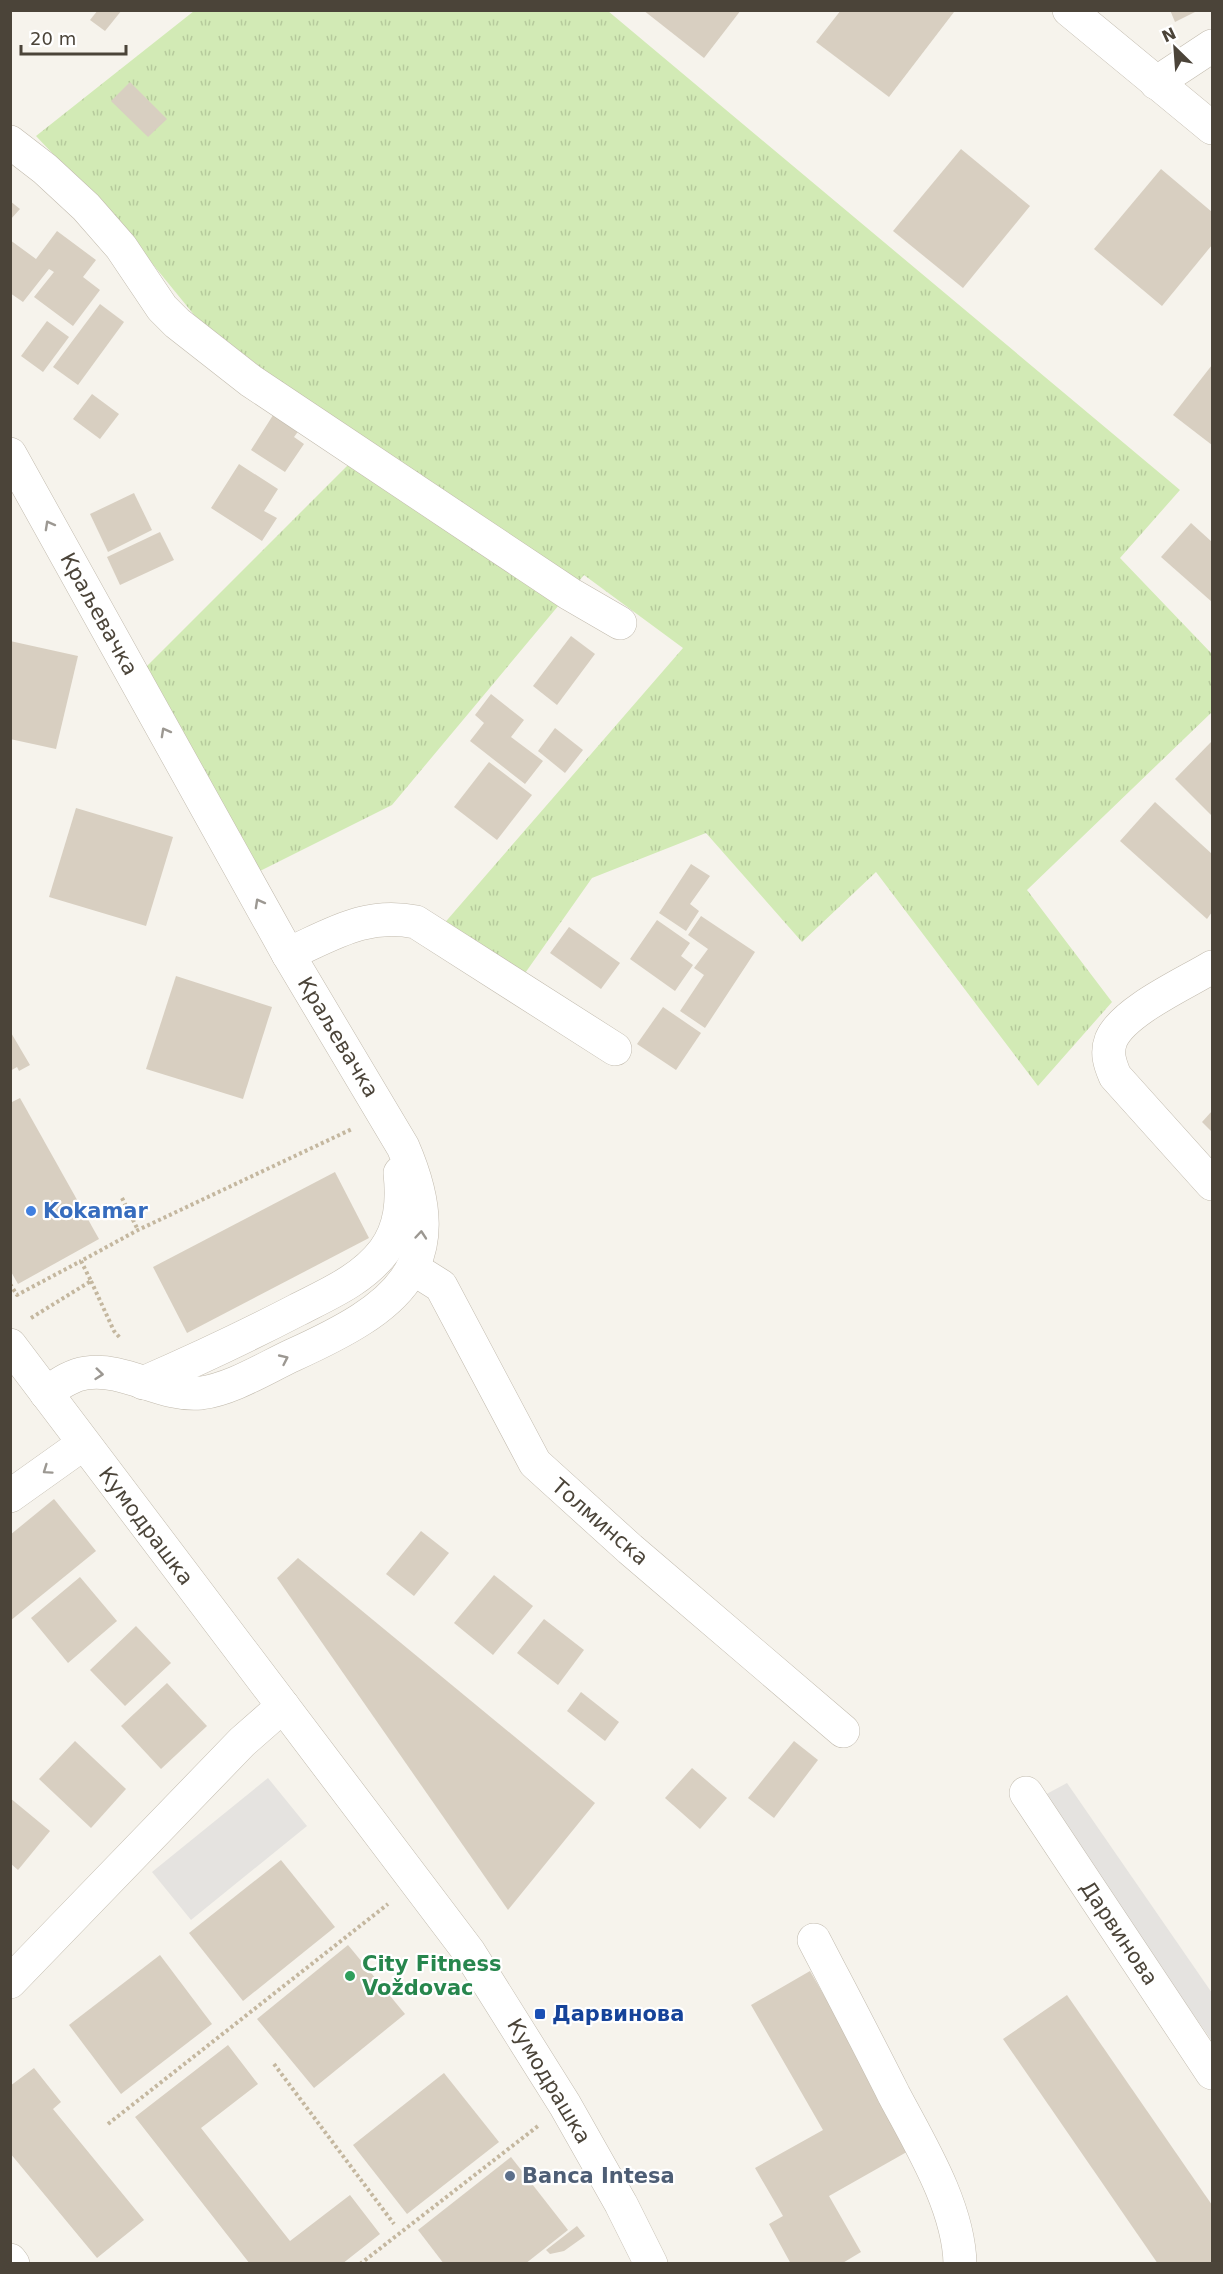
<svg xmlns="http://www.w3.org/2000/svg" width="1223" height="2274" viewBox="0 0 1223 2274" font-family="'DejaVu Sans',sans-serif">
	<defs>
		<pattern id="grass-tufts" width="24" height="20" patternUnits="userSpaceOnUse" patternTransform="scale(1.5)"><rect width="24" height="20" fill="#d2eab5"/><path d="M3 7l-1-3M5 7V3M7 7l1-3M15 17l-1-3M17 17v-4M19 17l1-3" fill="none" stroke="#b6ca9c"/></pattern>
	</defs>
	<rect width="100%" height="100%" fill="#f6f3ec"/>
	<!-- grass -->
	<path fill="url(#grass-tufts)" d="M194,11H608L1180,490L1120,558L1212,654V712L1027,890L1112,1002L1038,1086L876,872L802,942L706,833L592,878L516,986L435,934L683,648L584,575L392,805L246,878L135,678L370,443L269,374L195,316L124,229L36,136Z"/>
	<!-- parking -->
	<g fill="#e5e3e0">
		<path d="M268,1778L307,1826L191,1920L152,1872Z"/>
		<path d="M1067,1783L1212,1993V2041L1041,1797Z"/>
	</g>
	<!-- building -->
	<g fill="#d8cfc1">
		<path d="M98,10H122L105,31L90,20Z"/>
		<path d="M643,10H741L704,58Z"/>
		<path d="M841,10H952L954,12L889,97L816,42Z"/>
		<path d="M1170,10H1199L1175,22Z"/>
		<path d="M130,82L167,119L148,137L111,101Z"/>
		<path d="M961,149L1030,206L963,288L893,231Z"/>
		<path d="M1161,169L1212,212V245L1162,306L1094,249Z"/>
		<path d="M10,201L20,209L10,220Z"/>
		<path d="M57,231L96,260L83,277L100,290L73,326L34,297L54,272L49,269L23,302L10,293V240L36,259Z"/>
		<path d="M100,304L124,322L78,385L53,367Z"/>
		<path d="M47,321L69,337L43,372L21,356Z"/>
		<path d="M1212,365V445L1173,415Z"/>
		<path d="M92,394L119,414L100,439L73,419Z"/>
		<path d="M275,412L300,429L294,437L304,444L285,472L251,450Z"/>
		<path d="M239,464L278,489L264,511L277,518L262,541L211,508Z"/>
		<path d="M134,493L152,530L108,552L90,514Z"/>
		<path d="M1191,523L1212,542V602L1161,557Z"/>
		<path d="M160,532L174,560L120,585L107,557Z"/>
		<path d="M571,636L595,654L557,705L533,686Z"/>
		<path d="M10,641L78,656L56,749L10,739Z"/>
		<path d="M491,694L524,720L511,737L543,761L525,784L470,741L484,723L475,715Z"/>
		<path d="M555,728L583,750L565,773L538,751Z"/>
		<path d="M1212,741V816L1175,779Z"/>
		<path d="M489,762L532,795L497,840L454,807Z"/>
		<path d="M1155,802L1212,854V912L1207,919L1120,841Z"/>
		<path d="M76,808L173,837L146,926L49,897Z"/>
		<path d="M691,864L710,876L690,904L699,911L686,931L659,913Z"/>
		<path d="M701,916L755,952L705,1028L680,1011L704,975L694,968L708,949L688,935Z"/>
		<path d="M657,920L690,943L681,956L693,965L675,991L630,959Z"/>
		<path d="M569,927L620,963L601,989L550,953Z"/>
		<path d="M176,976L272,1007L243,1099L146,1069Z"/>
		<path d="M663,1007L701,1033L676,1070L637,1044Z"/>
		<path d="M10,1031L30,1065L19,1071L17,1067L10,1071Z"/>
		<path d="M20,1098L99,1239L18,1284L10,1270V1103Z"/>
		<path d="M1212,1111V1132L1202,1122Z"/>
		<path d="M335,1172L369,1238L187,1333L153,1267Z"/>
		<path d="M54,1499L96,1551L10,1621V1535Z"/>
		<path d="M421,1531L449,1553L414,1596L386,1574Z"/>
		<path d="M298,1558L595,1803L508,1910L277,1578Z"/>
		<path d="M494,1575L533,1606L493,1655L454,1623Z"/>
		<path d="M80,1577L117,1621L68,1663L31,1618Z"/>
		<path d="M544,1619L584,1650L558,1685L517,1653Z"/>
		<path d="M136,1626L171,1663L125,1706L90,1670Z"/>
		<path d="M167,1683L207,1726L161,1769L121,1726Z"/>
		<path d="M581,1692L619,1722L605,1741L567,1711Z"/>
		<path d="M75,1741L126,1789L91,1828L39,1779Z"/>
		<path d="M794,1741L818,1760L774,1818L748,1798Z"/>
		<path d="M692,1768L727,1798L700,1829L665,1798Z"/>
		<path d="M10,1798L50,1831L18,1870L10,1863Z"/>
		<path d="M281,1860L335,1927L243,2001L189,1933Z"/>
		<path d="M348,1945L405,2014L314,2088L257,2019Z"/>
		<path d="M160,1955L212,2024L121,2094L69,2025Z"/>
		<path d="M810,1971L912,2149L829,2196L861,2252L841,2264H791L769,2224L783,2216L755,2168L823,2130L751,2005Z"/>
		<path d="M1067,1995L1212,2205V2264H1158L1003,2039Z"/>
		<path d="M228,2045L258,2084L201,2128L290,2241L350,2195L380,2234L342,2264H250L135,2117Z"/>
		<path d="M34,2068L61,2102L53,2109L144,2220L97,2258L10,2153V2086Z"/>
		<path d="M444,2073L499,2142L407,2214L353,2145Z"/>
		<path d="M511,2157L568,2230L525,2264H444L418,2230Z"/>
		<path d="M577,2226L585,2236L564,2251L550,2254L546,2250Z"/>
	</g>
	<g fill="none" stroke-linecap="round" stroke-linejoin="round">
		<defs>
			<g id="minor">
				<path d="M1069,10L1212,128"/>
				<path d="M1156,83L1212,46"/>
				<path d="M10,142L45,169L86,207L121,247L162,308L177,323L251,381L570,594L620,623"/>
				<path d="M10,454L288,954L403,1147C455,1267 396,1308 293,1355C265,1368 232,1389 201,1393C162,1397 125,1367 86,1373C71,1375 58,1385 46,1393"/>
				<path d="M288,954C333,934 365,912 416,922L615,1049"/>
				<path d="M1212,967C1186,983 1123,1011 1111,1040C1106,1053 1110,1064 1115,1076L1212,1184"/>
				<path d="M414,1269L441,1286L535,1463L630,1549L843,1731"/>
				<path d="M10,1345L469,1952L565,2105L621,2204L651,2264"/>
				<path d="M143,1383C196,1360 247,1336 297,1310C328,1294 362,1280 384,1251C401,1228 403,1201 400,1173"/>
				<path d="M10,1496L83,1444"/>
				<path d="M1026,1793L1212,2073"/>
				<path d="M814,1940C841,1992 868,2043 894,2095C920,2144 959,2207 960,2264"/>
				<path d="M10,1982L242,1742L283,1706"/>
				<path d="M10,2260L13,2264"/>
			</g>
		</defs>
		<!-- minor casing -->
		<use href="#minor" stroke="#c2bbae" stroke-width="34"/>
		<!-- path -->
		<g stroke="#c4b79f" stroke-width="4" stroke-dasharray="3 3" stroke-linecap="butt">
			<path d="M122,1198L138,1230"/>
			<path d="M91,1281L114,1331L121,1339"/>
			<path d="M10,1284L17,1295L81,1261"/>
			<path d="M31,1318L91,1281L81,1261L138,1230L352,1129"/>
			<path d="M274,2064L394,2224"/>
			<path d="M108,2124L388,1904"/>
			<path d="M360,2264L538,2126"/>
		</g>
		<!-- minor -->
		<use href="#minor" stroke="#fff" stroke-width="33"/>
	</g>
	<!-- one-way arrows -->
	<defs><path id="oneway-chevron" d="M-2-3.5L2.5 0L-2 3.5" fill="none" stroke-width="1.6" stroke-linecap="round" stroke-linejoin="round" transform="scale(1.5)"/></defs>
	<g stroke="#9c9892">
		<use href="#oneway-chevron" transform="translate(49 525) rotate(-119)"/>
		<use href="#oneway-chevron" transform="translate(165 732) rotate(-119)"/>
		<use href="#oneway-chevron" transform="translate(259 903) rotate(-119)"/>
		<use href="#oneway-chevron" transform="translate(421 1235) rotate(-85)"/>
		<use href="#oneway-chevron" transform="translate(284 1359) rotate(-25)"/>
		<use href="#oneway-chevron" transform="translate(99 1374) rotate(6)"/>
		<use href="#oneway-chevron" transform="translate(47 1470) rotate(145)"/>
	</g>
	<!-- markers -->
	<circle fill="#3f7fe0" stroke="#fff" stroke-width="2" cx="31" cy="1211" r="6"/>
	<circle fill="#2e9e5b" stroke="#fff" stroke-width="2" cx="350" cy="1976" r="6"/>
	<rect fill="#1a4fb4" stroke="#fff" stroke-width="2" x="534" y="2008" width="12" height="12" rx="3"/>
	<circle fill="#5c6f8a" stroke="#fff" stroke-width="2" cx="510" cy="2176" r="6"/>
	<g text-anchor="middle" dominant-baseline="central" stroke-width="4.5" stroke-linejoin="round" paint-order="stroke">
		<!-- street labels -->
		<g font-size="21" fill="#4b4439" stroke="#fff">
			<text transform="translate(99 614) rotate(61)">Краљевачка</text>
			<text transform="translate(338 1037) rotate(59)">Краљевачка</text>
			<text transform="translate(600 1522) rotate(41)">Толминска</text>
			<text transform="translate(146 1526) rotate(53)">Кумодрашка</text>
			<text transform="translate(1119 1933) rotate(56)">Дарвинова</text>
			<text transform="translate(549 2081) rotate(59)">Кумодрашка</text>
		</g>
		<!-- shop labels -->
		<g font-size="21" font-weight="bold" fill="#366cbe" stroke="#fff" text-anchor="start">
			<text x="43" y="1211">Kokamar</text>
		</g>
		<!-- leisure labels -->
		<g font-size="21" font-weight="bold" fill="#27864d" stroke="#fff" text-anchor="start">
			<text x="362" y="1964">City Fitness<tspan x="362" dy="24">Voždovac</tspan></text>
		</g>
		<!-- transit labels -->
		<g font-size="21" font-weight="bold" fill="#164399" stroke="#fff" text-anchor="start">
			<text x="552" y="2014">Дарвинова</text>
		</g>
		<!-- service labels -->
		<g font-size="21" font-weight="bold" fill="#4e5e75" stroke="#fff" text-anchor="start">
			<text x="522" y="2176">Banca Intesa</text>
		</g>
	</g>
	<!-- border -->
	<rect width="1223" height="2274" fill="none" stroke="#4b4439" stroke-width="24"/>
	<!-- north arrow -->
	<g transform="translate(1175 48) rotate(335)" stroke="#ffffff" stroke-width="4.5" paint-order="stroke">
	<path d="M0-4.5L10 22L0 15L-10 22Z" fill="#4b4439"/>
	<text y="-9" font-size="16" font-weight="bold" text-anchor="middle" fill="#4b4439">N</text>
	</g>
	<!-- scale -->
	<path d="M21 45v9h105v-9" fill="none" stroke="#4b4439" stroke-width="3"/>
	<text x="30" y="45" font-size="18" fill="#4b4439" stroke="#ffffff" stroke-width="4.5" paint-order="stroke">20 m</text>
</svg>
